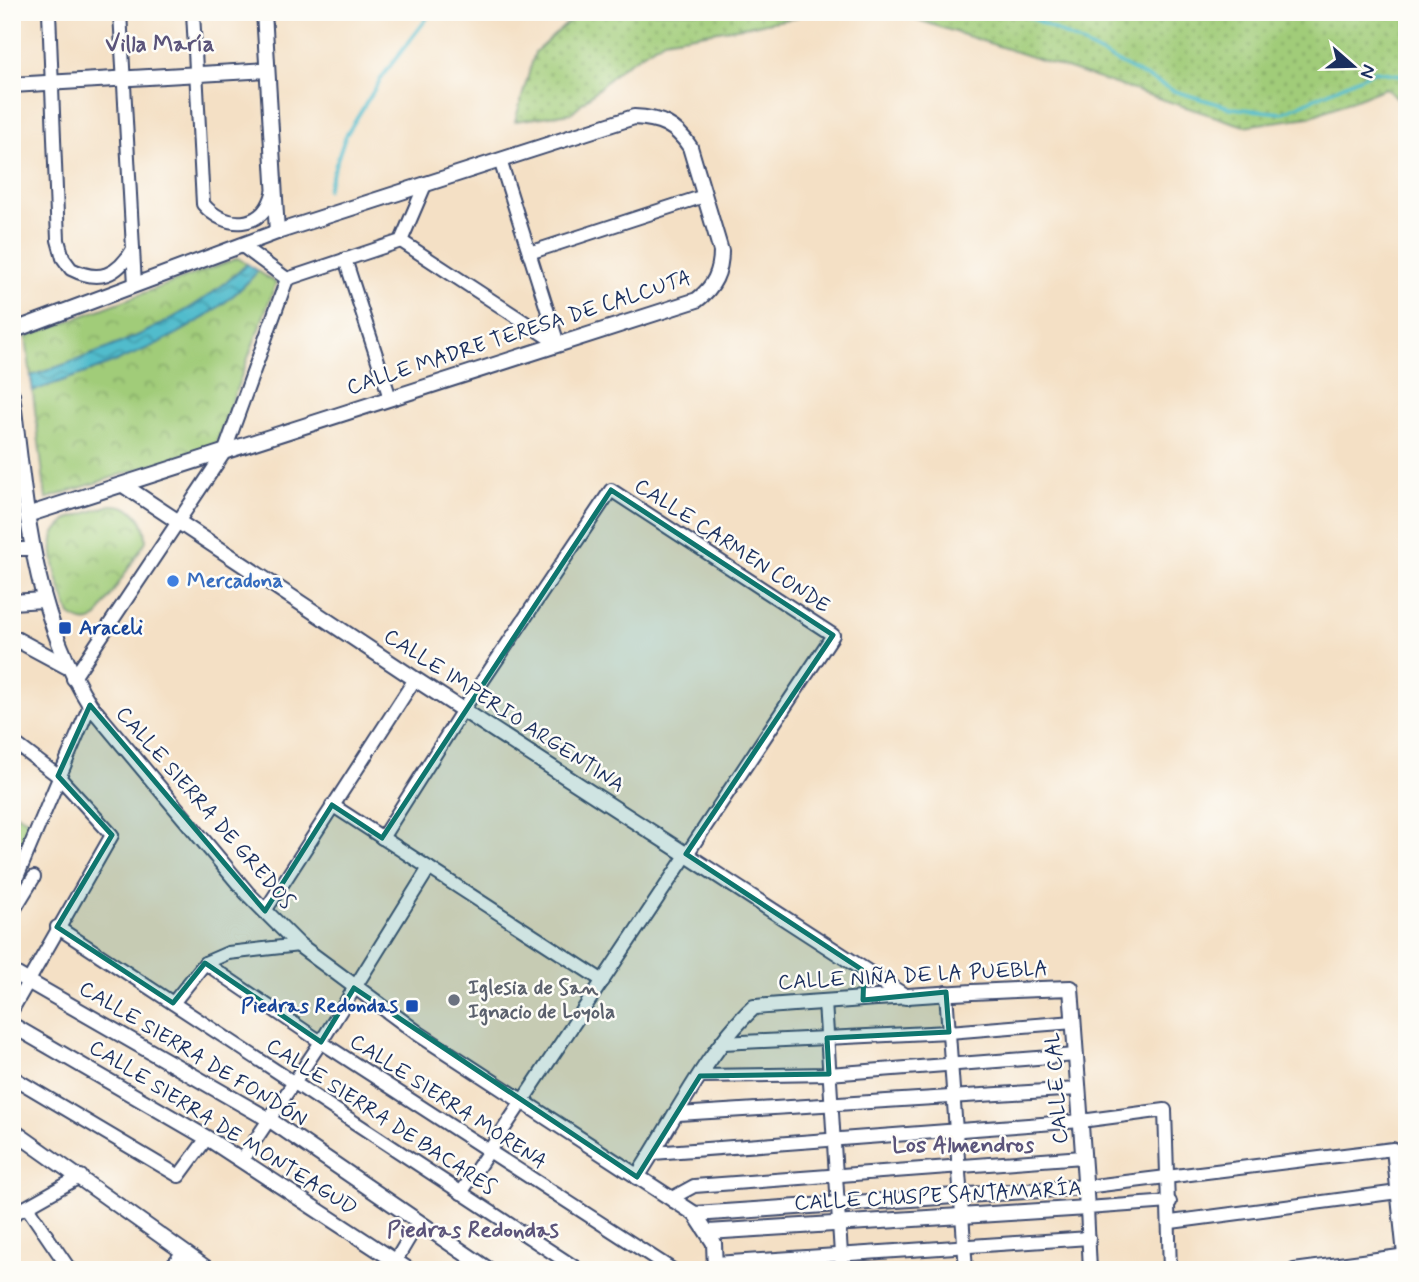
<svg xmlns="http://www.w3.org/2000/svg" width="1419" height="1282" viewBox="0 0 1419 1282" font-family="Mynerve,sans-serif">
	<defs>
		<pattern id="grass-dots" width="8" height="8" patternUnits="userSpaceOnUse" patternTransform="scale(1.75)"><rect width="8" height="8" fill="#a1cc79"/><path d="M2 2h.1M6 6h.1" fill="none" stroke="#82a666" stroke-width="1.8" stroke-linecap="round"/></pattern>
		<pattern id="park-crowns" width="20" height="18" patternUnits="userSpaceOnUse" patternTransform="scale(1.75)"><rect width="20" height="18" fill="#a1cc79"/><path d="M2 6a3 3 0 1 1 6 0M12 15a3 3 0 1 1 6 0" fill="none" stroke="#82a666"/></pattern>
		<pattern id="water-waves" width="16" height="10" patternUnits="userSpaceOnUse" patternTransform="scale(1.75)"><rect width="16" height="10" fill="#51bccc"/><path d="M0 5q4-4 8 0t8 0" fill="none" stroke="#4299a9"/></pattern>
	</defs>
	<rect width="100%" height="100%" fill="#fdfcf7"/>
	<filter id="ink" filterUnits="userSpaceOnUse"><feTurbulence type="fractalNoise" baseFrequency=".0143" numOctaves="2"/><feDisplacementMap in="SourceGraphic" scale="14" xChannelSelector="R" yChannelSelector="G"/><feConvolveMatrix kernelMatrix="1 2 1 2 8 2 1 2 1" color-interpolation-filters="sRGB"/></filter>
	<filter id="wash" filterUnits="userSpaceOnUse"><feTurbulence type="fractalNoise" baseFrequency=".00686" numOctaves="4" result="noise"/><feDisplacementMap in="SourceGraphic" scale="28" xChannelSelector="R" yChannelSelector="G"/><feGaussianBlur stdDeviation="1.57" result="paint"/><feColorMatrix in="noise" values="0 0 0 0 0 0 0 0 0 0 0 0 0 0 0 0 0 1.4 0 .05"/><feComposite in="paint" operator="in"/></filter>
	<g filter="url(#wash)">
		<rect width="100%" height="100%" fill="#f4e0c5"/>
		<!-- grass -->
		<g fill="url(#grass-dots)" stroke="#5e7e6c" stroke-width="2">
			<path d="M580,12H802L796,18L664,40L622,67L571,113L515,121L535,52Z"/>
			<path d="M911,12H1407V106L1385,88L1309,117L1244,126L918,20Z"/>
		</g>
		<!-- park -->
		<g fill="url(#park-crowns)" stroke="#5e7e6c" stroke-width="2">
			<path d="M238,258L276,283L216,444L46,499L26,337Z"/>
			<path d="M111,505C133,504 146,520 146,541L97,617C88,625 79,621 70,615C61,592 48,558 54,533L68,519Z"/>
			<path d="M12,812L35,824L12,878Z"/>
		</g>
		<!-- water -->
		<path fill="url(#water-waves)" stroke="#367695" stroke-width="2" d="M247,264L258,271C200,337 114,363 33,391L31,376C108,350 187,322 247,264Z"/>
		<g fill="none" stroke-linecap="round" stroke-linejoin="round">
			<!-- stream -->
			<g stroke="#51bccc" stroke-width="3.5">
				<path d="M1020,12L1174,91L1232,108L1282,113L1375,71L1407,76"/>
				<path d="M327,190L345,137L384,74L432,12"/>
			</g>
		</g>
	</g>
	<g filter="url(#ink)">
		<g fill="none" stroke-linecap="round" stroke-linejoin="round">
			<defs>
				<g id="minor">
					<path d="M49,12L58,240L63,258L71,269C99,283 117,276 133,249"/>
					<path d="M120,12L135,285"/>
					<path d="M193,12L203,204C225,230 263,230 273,193"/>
					<path d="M500,160L558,344"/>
					<path d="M401,241L558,344"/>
					<path d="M241,245L287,279L401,241L425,185"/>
					<path d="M529,253L704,196"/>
					<path d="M345,259L390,398"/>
					<path d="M12,549H32"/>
					<path d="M73,679L224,453L287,279"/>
					<path d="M12,741L58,776L112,835L12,1010"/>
					<path d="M332,805L603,981"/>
					<path d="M382,838L463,710L611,490L833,635L461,1193"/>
					<path d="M12,889L90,705"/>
					<path d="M265,911L415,679"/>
					<path d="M12,913L34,877"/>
					<path d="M57,927L579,1270"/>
					<path d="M205,963L321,1042L673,1270"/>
					<path d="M946,992L966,1270"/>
					<path d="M825,1002L842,1270"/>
					<path d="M173,1003L205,963L228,953L299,945"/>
					<path d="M723,1043L949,1032L1074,1022"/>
					<path d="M700,1076L829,1074L1076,1055"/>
					<path d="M12,1077L179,1176L207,1138"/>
					<path d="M678,1114L1078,1089"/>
					<path d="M653,1153L1081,1121L1165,1110L1170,1270"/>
					<path d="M242,1160L321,1042L429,868"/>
					<path d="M1085,1187L1393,1149L1404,1255"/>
					<path d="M673,1201L672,1198L694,1186L1083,1157"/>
					<path d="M27,1207L70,1270"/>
					<path d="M12,1215L81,1176"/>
					<path d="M1171,1222L1398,1192"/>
					<path d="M715,1263L1089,1238"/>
					<path d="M169,1270L183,1252"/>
					<path d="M390,1270L418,1223"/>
					<path d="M1090,1270L1087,1208L1170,1202"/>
					<path d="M1294,1270L1407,1255"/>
				</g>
				<g id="tertiary">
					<path d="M264,12L277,232"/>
					<path d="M12,85L267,70"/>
					<path d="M12,331L277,232L634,117C660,118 676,125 690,147L721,251C721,272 714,287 697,300L27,515"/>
					<path d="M12,394C26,502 31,611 90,705L247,893L299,945L419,1034L695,1214L714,1243L715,1270"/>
					<path d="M123,485L415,679L906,997"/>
					<path d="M12,602L43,600"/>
					<path d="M12,637L66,666"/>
					<path d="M12,972L270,1120L489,1270"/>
					<path d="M12,1025L207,1138L409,1270"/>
					<path d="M12,1130L209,1270"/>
					<path d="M637,1177C672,1124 708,1049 754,1007C860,999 965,991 1071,988L1087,1208L708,1232"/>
					<path d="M695,1214L1085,1187"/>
				</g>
			</defs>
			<!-- minor casing -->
			<use href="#minor" stroke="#3c4a6d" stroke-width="16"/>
			<!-- tertiary casing -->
			<use href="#tertiary" stroke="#3c4a6d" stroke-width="18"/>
			<!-- minor -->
			<use href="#minor" stroke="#fff" stroke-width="12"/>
			<!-- tertiary -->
			<use href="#tertiary" stroke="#fff" stroke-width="14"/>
		</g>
	</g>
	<!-- marked area -->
	<path fill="#0f766e" fill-opacity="0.2" stroke="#0f766e" stroke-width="5" stroke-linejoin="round" d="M611,490L833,635L686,854L864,971L863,1000L946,992L949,1032L827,1038L829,1074L700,1076L637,1177L354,988L321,1042L205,963L173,1003L57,927L112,835L58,776L90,705L265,911L332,805L382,838Z"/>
	<!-- markers -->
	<circle fill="#3f7fe0" stroke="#fdfcf7" stroke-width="2.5" cx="173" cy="581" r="7"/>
	<g fill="#1a4fb4" stroke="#fdfcf7" stroke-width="2.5">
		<rect x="58" y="621" width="14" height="14" rx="3.5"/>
		<rect x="405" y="999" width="14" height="14" rx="3.5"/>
	</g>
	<circle fill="#6b7280" stroke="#fdfcf7" stroke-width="2.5" cx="454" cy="1000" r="7"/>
	<g text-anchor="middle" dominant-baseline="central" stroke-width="5" stroke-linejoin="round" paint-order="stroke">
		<!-- street labels -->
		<g font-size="21" fill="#1b2f5e" stroke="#fdfcf7">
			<text transform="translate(519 333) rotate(-18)">CALLE MADRE TERESA DE CALCUTA</text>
			<text transform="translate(732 546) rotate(33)">CALLE CARMEN CONDE</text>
			<text transform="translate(504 711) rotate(33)">CALLE IMPERIO ARGENTINA</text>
			<text transform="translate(205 808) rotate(49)">CALLE SIERRA DE GREDOS</text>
			<text transform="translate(913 976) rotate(-3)">CALLE NIÑA DE LA PUEBLA</text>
			<text transform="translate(193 1054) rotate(31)">CALLE SIERRA DE FONDÓN</text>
			<text transform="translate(1057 1088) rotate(-94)">CALLE CAL</text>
			<text transform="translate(448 1102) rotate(33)">CALLE SIERRA MORENA</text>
			<text transform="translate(381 1117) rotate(33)">CALLE SIERRA DE BACARES</text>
			<text transform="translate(223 1128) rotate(32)">CALLE SIERRA DE MONTEAGUD</text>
			<text transform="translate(938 1196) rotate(-3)">CALLE CHUSPE SANTAMARÍA</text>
		</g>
		<!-- shop labels -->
		<g font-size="21" font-weight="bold" fill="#366cbe" stroke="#fdfcf7" text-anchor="start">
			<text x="187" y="581">Mercadona</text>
		</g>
		<!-- transit labels -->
		<g font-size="21" font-weight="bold" fill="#164399" stroke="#fdfcf7" text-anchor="start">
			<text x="79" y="628">Araceli</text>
			<text x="398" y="1006" text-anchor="end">Piedras Redondas</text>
		</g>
		<!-- worship labels -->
		<g font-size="21" font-weight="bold" fill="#5b616d" stroke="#fdfcf7" text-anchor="start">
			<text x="468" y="988">Iglesia de San<tspan x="468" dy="24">Ignacio de Loyola</tspan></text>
		</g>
		<!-- neighbourhood labels -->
		<g font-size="23" font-weight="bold" fill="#5b547a" stroke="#fdfcf7">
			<text x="160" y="45">Villa María</text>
			<text x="963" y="1146">Los Almendros</text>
			<text x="473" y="1231">Piedras Redondas</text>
		</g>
	</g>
	<!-- margin -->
	<rect width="1419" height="1282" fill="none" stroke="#fdfcf7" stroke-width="42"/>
	<!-- north arrow -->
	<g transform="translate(1353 66) rotate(110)" stroke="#fdfcf7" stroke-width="5" paint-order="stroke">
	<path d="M0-5L12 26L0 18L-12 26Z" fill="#1b2f5e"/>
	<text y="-10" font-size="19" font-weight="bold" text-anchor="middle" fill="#1b2f5e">N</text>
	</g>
</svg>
